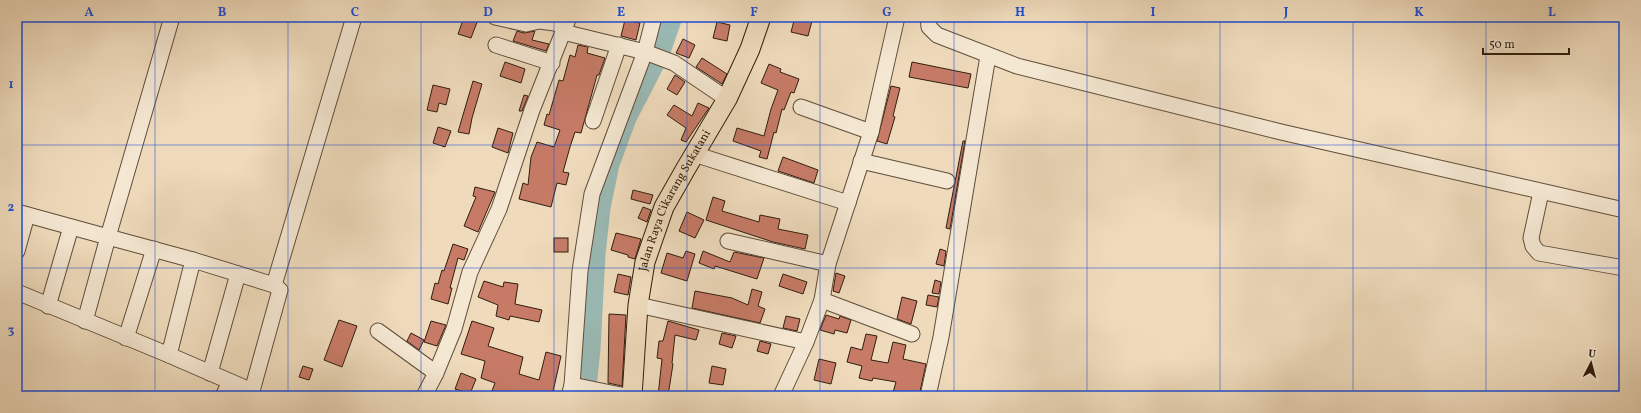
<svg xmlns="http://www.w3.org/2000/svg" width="1641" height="413" viewBox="0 0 1641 413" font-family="Vollkorn,serif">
	<rect width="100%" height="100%" fill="#efdbbc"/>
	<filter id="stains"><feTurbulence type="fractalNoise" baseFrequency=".005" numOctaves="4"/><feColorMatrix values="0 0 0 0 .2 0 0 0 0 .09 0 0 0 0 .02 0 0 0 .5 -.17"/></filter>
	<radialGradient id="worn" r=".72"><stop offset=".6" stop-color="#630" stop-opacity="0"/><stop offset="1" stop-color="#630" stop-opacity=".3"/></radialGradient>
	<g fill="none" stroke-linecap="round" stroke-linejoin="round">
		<!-- river -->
		<path stroke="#9abab5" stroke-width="21" d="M585,396L590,349L595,254L600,208L609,164L626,118L659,54L672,17"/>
	</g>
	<!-- building -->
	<g fill="#c77b67" stroke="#2f1e0e">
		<path d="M464,17H479L471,38L458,34Z"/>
		<path d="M795,17H813L808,36L791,32Z"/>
		<path d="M625,20L640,23L636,40L621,36Z"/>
		<path d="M717,22L730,25L727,41L713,38Z"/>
		<path d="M517,31L524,33L535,31L532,40L549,44L546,51L513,41Z"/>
		<path d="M683,39L695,45L689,58L676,53Z"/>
		<path d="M578,45L588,47L587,53L605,58L599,75H597L581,133L575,132L570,147L563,172L569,173L566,185L557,183L551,207L519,199L523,183L528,185L531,157L537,142L554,147L560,130L544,125L547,114L549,115L559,80L563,81L570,55L575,57Z"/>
		<path d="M702,58L727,74L722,84L696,67Z"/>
		<path d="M505,62L525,69L521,83L500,76Z"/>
		<path d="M912,62L971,74L968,88L909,77Z"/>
		<path d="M769,64L781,69L780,72L799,79L794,93L791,92L784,110L782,109L776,133L774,132L767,159L759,157L761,151L733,141L737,128L764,136L771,109L778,90L761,83Z"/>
		<path d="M675,75L685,82L677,95L667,89Z"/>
		<path d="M473,81L482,84L472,118L469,134L458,132Z"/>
		<path d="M433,85L450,89L446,105L439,103L437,112L427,110Z"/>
		<path d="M891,86L900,88L893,116L895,117L887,144L877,141Z"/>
		<path d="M524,95L528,96L522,111H519Z"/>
		<path d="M698,103L709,108L686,142L681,140L686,128L667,115L674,105L692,116Z"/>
		<path d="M438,127L451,131L445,147L433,143Z"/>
		<path d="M498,128L513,133L508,153L492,147Z"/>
		<path d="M963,141H965L950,229L946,228Z"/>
		<path d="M783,157L818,170L814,183L778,171Z"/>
		<path d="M475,187L495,192L478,232L464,226L476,197L473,196Z"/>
		<path d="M633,190L653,195L650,204L631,199Z"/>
		<path d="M713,197L725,201L722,211L759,222L760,215L780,219L778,229L808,235L805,249L773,242L706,220Z"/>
		<path d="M643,207L651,210L647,222L638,218Z"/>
		<path d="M687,212L704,220L695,238L679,231Z"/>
		<path d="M616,233L641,239L635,259L628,257V255L611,250Z"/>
		<rect x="554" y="238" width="14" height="14"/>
		<path d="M453,244L468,249L464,260L458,258L450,288H452L448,304L431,299L435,283L438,284L442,270L444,271Z"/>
		<path d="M940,249L946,251L944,266L936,264Z"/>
		<path d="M686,251L695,254L687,281L661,273L667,253L683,258Z"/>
		<path d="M703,251L730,262L734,252L764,258L757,279L715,266L714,269L699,263Z"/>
		<path d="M836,273L845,276L839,293L833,291Z"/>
		<path d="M618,274L631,277L628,295L614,292Z"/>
		<path d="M783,274L807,282L803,294L779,286Z"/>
		<path d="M935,280L941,282L939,294L932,293Z"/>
		<path d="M484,281L503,287L504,282L518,284L515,304L542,310L539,322L510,316L509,320L496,316L498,305L478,297Z"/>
		<path d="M752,289L762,292L758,306L765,309L760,323L692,308L695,291L732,298L748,305Z"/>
		<path d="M928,295L939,297L937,307L926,305Z"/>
		<path d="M902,297L917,301L911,324L897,319Z"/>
		<path d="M609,314L626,315L622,386L608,383Z"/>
		<path d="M826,315L839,319L840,316L851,320L847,333L835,330L834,334L820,330Z"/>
		<path d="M786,316L800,319L797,331L783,328Z"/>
		<path d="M339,320L357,326L342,367L324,360Z"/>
		<path d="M431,321L446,325L437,346L424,342Z"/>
		<path d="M472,321L494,328L488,346L523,357L519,374L539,380L546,352L561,356L552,396H490L495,383L481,378L485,361L461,354Z"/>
		<path d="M668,321L699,330L696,340L675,335L672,363L673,364L668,396H658L662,359L657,358L659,341H663Z"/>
		<path d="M411,333L424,340L419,350L407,341Z"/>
		<path d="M722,333L736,336L732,348L719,344Z"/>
		<path d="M866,334L877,336L871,360L888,363L893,342L906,345L903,359L926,364L919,396H892L896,382L873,378L872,381L859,378L862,366L847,362L851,347L862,350Z"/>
		<path d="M760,341L771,344L768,354L757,351Z"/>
		<path d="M819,359L836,363L831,384L814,380Z"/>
		<path d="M303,366L313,369L309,380L299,377Z"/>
		<path d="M712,366L726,369L723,385L709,383Z"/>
		<path d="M461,373L476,379L470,394L455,389Z"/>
	</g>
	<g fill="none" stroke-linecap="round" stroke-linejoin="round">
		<defs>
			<g id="minor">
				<path d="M495,17L526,24L539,21L555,23L565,27"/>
				<path d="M928,17L929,27L937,35L1017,66L1281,132L1624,210"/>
				<path d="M563,32L645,52L674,63L727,99"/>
				<path d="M496,45L552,63"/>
				<path d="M801,107L871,132"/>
				<path d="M593,121L619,45"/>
				<path d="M694,154L848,203"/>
				<path d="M861,161L947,181"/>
				<path d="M1541,192L1531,238L1533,246L1539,253L1624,268"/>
				<path d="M17,212L108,237L172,17"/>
				<path d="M728,241L828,264"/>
				<path d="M17,251L27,215"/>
				<path d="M193,260L274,285L280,290L252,391L169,355Z"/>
				<path d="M274,285L354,17"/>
				<path d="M17,292L169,355"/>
				<path d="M822,300L912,334"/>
				<path d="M638,305L806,342"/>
				<path d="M48,306L71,227"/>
				<path d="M85,321L108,237L193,260"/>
				<path d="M378,331L436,373"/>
				<path d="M126,338L154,249"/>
				<path d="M210,373L238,274"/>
				<path d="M572,385L626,396"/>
				<path d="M223,396L230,382"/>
				<path d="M424,396L436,373L454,329L470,272L499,209L532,110L569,17"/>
				<path d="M569,396L572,385L580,271L592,194L645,52L654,17"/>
				<path d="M781,396L806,342L822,300L828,264L871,132L897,17"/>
				<path d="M928,396L941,337L988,56"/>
			</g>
			<g id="major">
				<path id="s1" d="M632,396L638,305L645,262L664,207L685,170L727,99L750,49L761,17"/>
			</g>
		</defs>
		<!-- minor casing -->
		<use href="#minor" stroke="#5f4d3a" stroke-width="17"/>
		<!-- major casing -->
		<use href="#major" stroke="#2f1e0e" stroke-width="21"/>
		<!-- minor -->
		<use href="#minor" stroke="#f5e8d3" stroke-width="15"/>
		<!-- major -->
		<use href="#major" stroke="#efdbbc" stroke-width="19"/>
	</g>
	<!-- grid -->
	<path fill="none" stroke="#1d4ed8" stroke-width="1" stroke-opacity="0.55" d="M155,17V396M288,17V396M421,17V396M554,17V396M687,17V396M820,17V396M954,17V396M1087,17V396M1220,17V396M1353,17V396M1486,17V396M17,145H1624M17,268H1624"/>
	<g text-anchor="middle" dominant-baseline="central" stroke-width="3.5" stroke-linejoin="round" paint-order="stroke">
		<!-- street labels -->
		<g font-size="12" fill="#2f1e0e" stroke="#f5e8d3">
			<text stroke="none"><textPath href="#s1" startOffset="203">Jalan Raya Cikarang Sukatani</textPath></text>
		</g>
	</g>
	<!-- margin -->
	<rect width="1641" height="413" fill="none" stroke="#efdbbc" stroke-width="44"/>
	<!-- north arrow -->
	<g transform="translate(1591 363) rotate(6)" stroke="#f5e8d3" stroke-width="3" paint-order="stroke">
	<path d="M0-3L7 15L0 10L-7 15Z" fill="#2f1e0e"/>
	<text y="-6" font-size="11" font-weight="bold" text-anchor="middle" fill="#2f1e0e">U</text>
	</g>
	<!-- scale -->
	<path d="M1483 48v6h86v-6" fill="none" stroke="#2f1e0e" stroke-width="2"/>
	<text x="1489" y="48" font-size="12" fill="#2f1e0e" stroke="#f5e8d3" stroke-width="3" paint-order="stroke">50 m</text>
	<rect x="22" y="22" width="1597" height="369" fill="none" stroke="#1d4ed8" stroke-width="1.5"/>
	<g font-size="13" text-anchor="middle" font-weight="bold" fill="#1d4ed8">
		<text x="89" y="16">A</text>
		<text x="222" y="16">B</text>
		<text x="355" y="16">C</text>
		<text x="488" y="16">D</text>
		<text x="621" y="16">E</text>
		<text x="754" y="16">F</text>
		<text x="887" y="16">G</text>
		<text x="1020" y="16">H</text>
		<text x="1153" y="16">I</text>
		<text x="1286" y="16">J</text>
		<text x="1419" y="16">K</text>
		<text x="1552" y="16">L</text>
		<text x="11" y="88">1</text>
		<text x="11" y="211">2</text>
		<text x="11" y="334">3</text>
	</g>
	<rect width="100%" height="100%" filter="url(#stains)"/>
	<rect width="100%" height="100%" fill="url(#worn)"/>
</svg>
